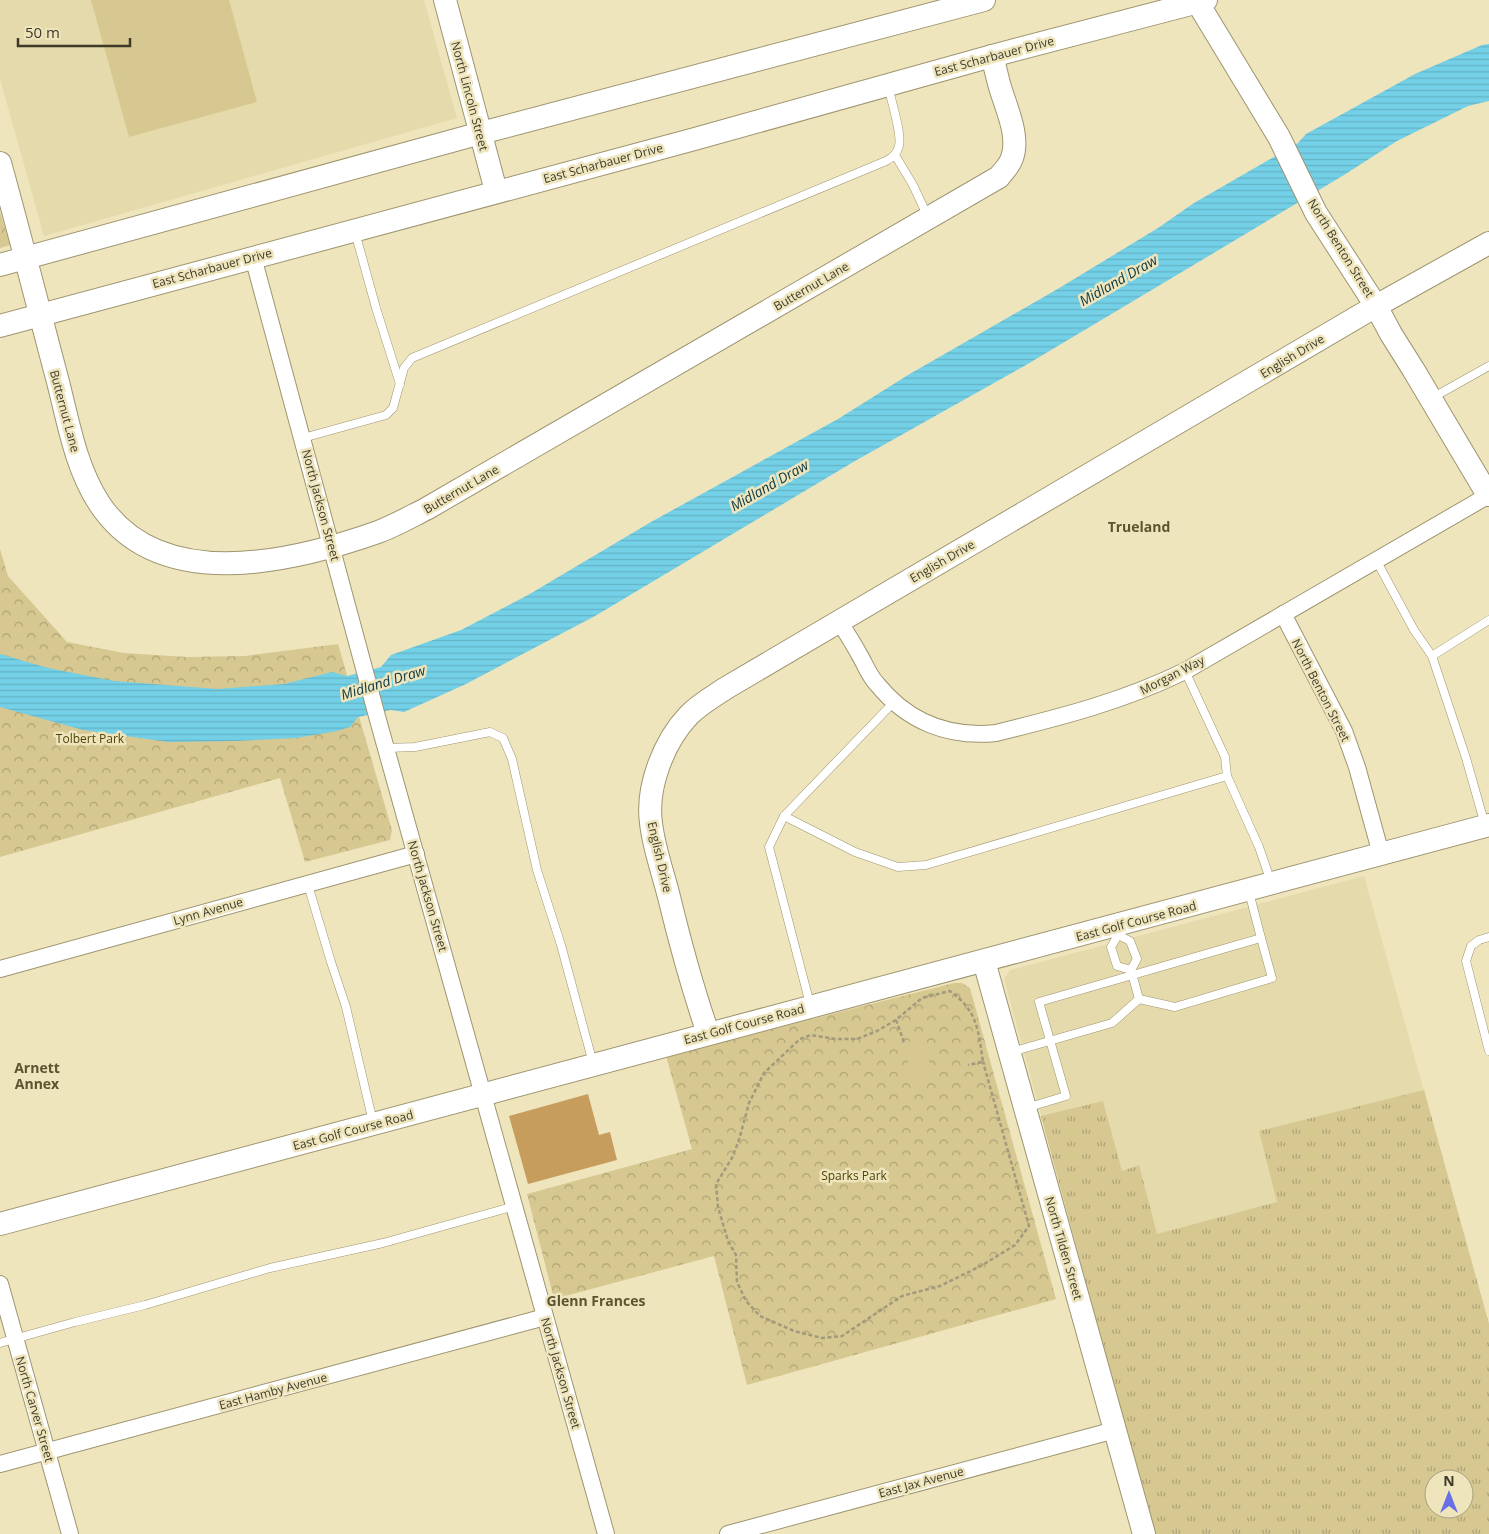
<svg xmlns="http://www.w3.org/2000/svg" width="1489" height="1534" viewBox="0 0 1489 1534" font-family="'Open Sans',sans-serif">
	<defs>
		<pattern id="grass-tufts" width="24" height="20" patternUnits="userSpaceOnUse" patternTransform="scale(1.25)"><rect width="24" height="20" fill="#d6c890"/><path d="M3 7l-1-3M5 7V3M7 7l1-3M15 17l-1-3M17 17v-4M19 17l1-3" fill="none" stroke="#afa376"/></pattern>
		<pattern id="park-crowns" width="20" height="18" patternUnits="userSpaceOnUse" patternTransform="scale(1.25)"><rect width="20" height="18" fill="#d6c890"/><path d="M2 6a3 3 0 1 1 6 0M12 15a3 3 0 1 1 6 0" fill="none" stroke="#afa376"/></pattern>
		<pattern id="water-rules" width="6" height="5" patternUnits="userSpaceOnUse" patternTransform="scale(1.25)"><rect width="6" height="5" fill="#73d0e7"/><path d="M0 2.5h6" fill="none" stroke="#65b3c6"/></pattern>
	</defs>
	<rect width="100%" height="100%" fill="#eee5bd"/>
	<!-- built -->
	<g fill="#e5daab">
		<path d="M0,0H424L457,118L44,236L0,79Z"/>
		<path d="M1364,876L1489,1324L1126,1427L1004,979L1010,970Z"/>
	</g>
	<!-- grass -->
	<path fill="url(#grass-tufts)" fill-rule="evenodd" d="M1424,1090L1489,1324V1534H1154L1041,1116L1103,1101L1122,1171L1139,1165L1157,1234L1277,1202L1259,1131ZM1434,1479H1464V1509H1434Z"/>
	<!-- park -->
	<g fill="url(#park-crowns)">
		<path d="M0,212L10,245L0,248Z"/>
		<path d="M0,549L8,576L67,642L124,653L187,657L245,656L338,644L392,830L390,840L305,862L280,778L0,857Z"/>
		<path d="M954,983H962L970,988L1056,1299L747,1385L714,1256L554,1299L527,1194L692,1149L666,1056Z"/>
	</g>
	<!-- pitch -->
	<g fill="#d6c890">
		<path d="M91,0H229L257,102L129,137Z"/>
		<path d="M923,1038L933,1077L914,1083L903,1043Z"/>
	</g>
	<!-- water -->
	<path fill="url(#water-rules)" d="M1489,44V101L1468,106L1397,141L1344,175L1212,254L1026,365L855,461L595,616L466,684L404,712L391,710L358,717L350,727L337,731L296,738L236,741L168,742L83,730L0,707V654L48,668L114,681L217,689L284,684L332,672L347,676L381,667L391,655L461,630L528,595L651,522L838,419L908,375L1061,287L1158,228L1194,203L1298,143L1306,134L1415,74L1482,45Z"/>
	<!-- building -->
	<path fill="#c79d5e" d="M588,1094L599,1135L610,1132L617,1160L528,1184L509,1116Z"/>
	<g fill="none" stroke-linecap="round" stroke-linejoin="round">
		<defs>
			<g id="lane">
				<path d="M895,155L913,185L927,215"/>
				<path d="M355,232L376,308L400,384"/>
				<path d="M1432,398L1489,366"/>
				<path d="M303,438L386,415L393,408L404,368L412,358L886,161C893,157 897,154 899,146C902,133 891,100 888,86"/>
				<path d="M1376,560L1414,630L1432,656L1466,758L1485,825"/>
				<path d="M1432,656L1489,620"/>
				<path d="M387,748L415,747L490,732L503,738L512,759L537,870L561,945L593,1063"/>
				<path d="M1227,776L1259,847L1271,882"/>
				<path d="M784,816L855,852L898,867L926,865L1227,776L1225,757L1185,671"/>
				<path d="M308,885L331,962L346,1007L373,1122"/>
				<path d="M1249,892L1261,938"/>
				<path d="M1118,935L1130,941L1137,959L1131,970L1117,966L1111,947Z"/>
				<path d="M1489,937L1479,940L1471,946L1466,961L1489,1051"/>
				<path d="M810,1004L769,847L784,816L894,702"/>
				<path d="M1011,1052L1112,1023L1139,999L1131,970"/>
				<path d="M1026,1108L1066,1096L1039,1002L1261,938L1272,978L1175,1007L1139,999"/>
				<path d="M0,1343L75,1322L145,1305L270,1268L383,1243L515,1206"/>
			</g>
			<g id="street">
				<path d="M253,257L378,720L606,1534"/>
				<path d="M1283,614L1344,731L1357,767L1381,854"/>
				<path d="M839,621C846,632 853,643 859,654C865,664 869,676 877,684C907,721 948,738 996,733C1061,717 1124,701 1185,671L1489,495"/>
				<path d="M0,969L416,854"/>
				<path d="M0,1284L70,1534"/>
				<path d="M0,1464L545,1317"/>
				<path d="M728,1534L1115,1430"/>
			</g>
			<g id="secondary">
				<path d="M445,0L496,191"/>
				<path d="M1196,0L1279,137L1316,213L1376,306L1391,334L1413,369L1488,495"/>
				<path d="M0,163C20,235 38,307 57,378C68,420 75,466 99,503C159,595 293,562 378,532C394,526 410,517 426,509L999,177C1004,170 1009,167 1012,158C1020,136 1006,108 1000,87C997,77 995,66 992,56"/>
				<path d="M0,265L481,133L984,0"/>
				<path d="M0,326L691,140L992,56L1206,0"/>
				<path d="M984,961L1144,1534"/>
				<path d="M708,1033C693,990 681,946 670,901C664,875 654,850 651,823C646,787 664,741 689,715C700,704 714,696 726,688L1376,306L1489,243"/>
				<path d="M0,1224L1489,825"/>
			</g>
		</defs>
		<!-- lane casing -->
		<use href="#lane" stroke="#9e9570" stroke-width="9"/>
		<!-- street casing -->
		<use href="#street" stroke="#9e9570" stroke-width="18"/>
		<!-- secondary casing -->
		<use href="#secondary" stroke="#9e9570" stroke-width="24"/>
		<!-- path -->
		<g stroke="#a19a7c" stroke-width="2.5" stroke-dasharray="4 2.5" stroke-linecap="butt">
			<path d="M896,1020L877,1031L857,1039H835L811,1035L800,1039L764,1073L749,1103L739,1140L732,1158L716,1184L718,1207L728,1241L736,1255L737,1282L746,1301L760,1316L794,1331L822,1338L842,1336L902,1296L940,1286L981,1266L1015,1245L1029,1226L983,1062"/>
			<path d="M904,1042L896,1020L922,998L950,991C978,1011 978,1030 983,1062L968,1065"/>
		</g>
		<!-- lane -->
		<use href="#lane" stroke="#fff" stroke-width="8"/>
		<!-- street -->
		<use href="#street" stroke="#fff" stroke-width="16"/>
		<!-- secondary -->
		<use href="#secondary" stroke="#fff" stroke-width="22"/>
	</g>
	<g text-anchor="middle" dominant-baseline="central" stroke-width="5" stroke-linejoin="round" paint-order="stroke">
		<!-- street labels -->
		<g font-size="12" fill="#3e3a2a" stroke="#eee5bd">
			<text transform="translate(994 56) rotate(-15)">East Scharbauer Drive</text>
			<text transform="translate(470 96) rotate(75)">North Lincoln Street</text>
			<text transform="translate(603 163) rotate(-15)">East Scharbauer Drive</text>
			<text transform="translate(1341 248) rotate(58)">North Benton Street</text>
			<text transform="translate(212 268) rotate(-15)">East Scharbauer Drive</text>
			<text transform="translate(811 286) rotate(-30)">Butternut Lane</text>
			<text transform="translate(1292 356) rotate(-31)">English Drive</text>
			<text transform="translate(65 411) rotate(75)">Butternut Lane</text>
			<text transform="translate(461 489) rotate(-30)">Butternut Lane</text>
			<text transform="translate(321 505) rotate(75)">North Jackson Street</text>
			<text transform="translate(942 561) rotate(-30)">English Drive</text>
			<text transform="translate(1172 675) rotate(-27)">Morgan Way</text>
			<text transform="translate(1321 690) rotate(63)">North Benton Street</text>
			<text transform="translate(660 857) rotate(77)">English Drive</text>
			<text transform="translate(428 896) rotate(74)">North Jackson Street</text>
			<text transform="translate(208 911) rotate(-16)">Lynn Avenue</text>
			<text transform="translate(1136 921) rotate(-15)">East Golf Course Road</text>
			<text transform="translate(744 1024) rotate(-15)">East Golf Course Road</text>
			<text transform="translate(353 1130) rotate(-15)">East Golf Course Road</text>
			<text transform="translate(1064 1248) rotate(74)">North Tilden Street</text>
			<text transform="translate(561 1373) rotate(74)">North Jackson Street</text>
			<text transform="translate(273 1391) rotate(-15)">East Hamby Avenue</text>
			<text transform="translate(35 1409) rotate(74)">North Carver Street</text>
			<text transform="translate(921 1482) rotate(-15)">East Jax Avenue</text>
		</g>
		<!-- park labels -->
		<g font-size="12" fill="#4e4206" stroke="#eee5bd">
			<text x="90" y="738">Tolbert Park</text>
			<text x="854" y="1175">Sparks Park</text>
		</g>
		<!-- water labels -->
		<g font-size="14" font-style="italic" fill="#0b3842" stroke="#eee5bd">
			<text transform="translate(1118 280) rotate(-30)">Midland Draw</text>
			<text transform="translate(769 485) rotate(-30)">Midland Draw</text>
			<text transform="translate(383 682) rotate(-17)">Midland Draw</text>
		</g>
		<!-- neighbourhood labels -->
		<g font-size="14" font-weight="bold" fill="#5c5330" stroke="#eee5bd">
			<text x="1139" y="526">Trueland</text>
			<text x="37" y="1067">Arnett<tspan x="37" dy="16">Annex</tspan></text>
			<text x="596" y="1300">Glenn Frances</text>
		</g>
	</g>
	<!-- north arrow -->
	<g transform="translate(1449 1494)"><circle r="24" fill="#eee5bd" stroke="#a8a182"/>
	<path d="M0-4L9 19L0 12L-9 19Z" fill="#666fe7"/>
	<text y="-8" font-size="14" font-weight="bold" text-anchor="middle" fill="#3e3a2a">N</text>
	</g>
	<!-- scale -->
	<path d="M18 38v8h112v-8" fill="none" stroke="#3e3a2a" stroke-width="2.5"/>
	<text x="25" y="38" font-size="15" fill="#3e3a2a" stroke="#eee5bd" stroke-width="4" paint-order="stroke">50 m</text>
</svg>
